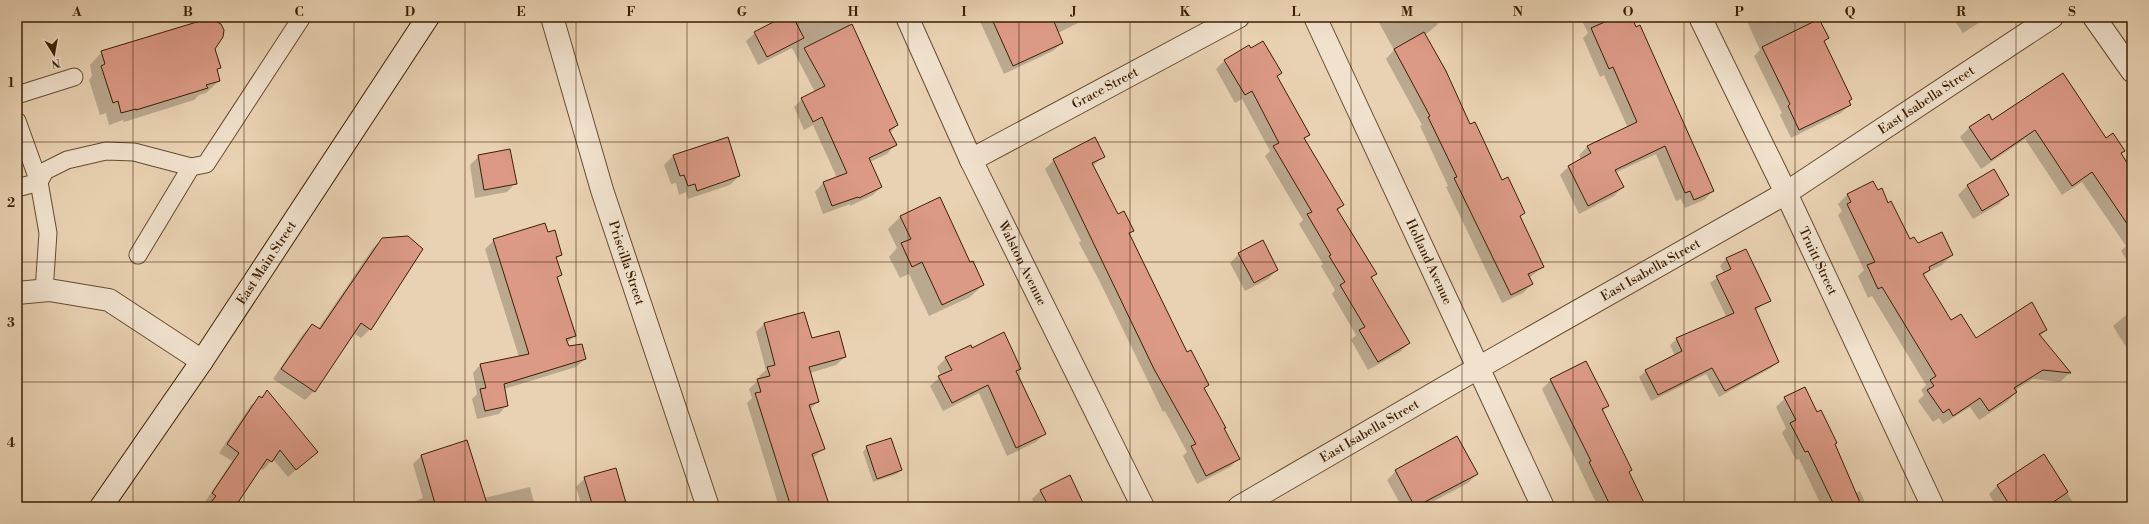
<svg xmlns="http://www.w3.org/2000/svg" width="2149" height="524" viewBox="0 0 2149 524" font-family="'Libre Bodoni',serif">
	<rect width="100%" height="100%" fill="#e9d2b3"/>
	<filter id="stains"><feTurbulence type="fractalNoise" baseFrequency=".005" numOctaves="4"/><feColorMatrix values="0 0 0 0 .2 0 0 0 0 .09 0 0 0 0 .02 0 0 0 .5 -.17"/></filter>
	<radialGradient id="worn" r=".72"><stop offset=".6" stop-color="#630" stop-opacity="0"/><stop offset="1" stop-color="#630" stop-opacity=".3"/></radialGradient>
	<!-- shadow -->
	<g fill="#0003">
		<path d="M785,17H847L897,125L890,133L895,145L887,154L870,162L881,187L873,195L850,206V204L823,214L815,192L823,183L837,178L813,125L804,130L794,107L802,99L815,92L792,48L758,65L746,41L755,33Z"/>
		<path d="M978,17H1090L1058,33L1062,43L1053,51L1004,74Z"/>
		<path d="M1376,17H1434L1438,24L1425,35L1470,125L1502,181L1524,213L1519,217L1543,267L1529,278L1532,284L1523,293L1502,303L1446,187L1448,186L1420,126L1422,125L1386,59L1394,50Z"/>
		<path d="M1580,17H1631L1713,191L1704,200L1685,208L1681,199L1676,201L1656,154L1615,173L1623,187L1614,196L1579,214L1560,175L1569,166L1581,159L1579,155L1588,146L1628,128L1604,75L1600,77L1583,38L1588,33Z"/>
		<path d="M1745,17H1819L1817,18L1827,38L1824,42L1851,99L1848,102L1849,105L1841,113L1791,138L1780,115L1782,113L1754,56L1760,50Z"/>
		<path d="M1952,17H1988L1963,33Z"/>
		<path d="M214,48L219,67L216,71L219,81L206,93L199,95L194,100L124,122L123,120L109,125L106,113L100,115L89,80L92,76L90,65L102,52Z"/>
		<path d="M1225,60L1281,73L1277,77L1309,135L1304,139L1343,205L1337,211L1375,274L1371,279L1409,343L1400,352L1368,370L1351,340L1356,335L1332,294L1335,290L1321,266L1323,264L1299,224L1303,220L1265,156L1270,151L1242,99L1235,103L1216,69Z"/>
		<path d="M1992,121L2105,139L2124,151L2120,154L2132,172V269L2121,251L2126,246L2082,182L2062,195L2025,139L1981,169L1960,137L1970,127Z"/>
		<path d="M727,139L739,176L730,185L688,199L686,192L679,195L676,183L671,184L664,165L673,156Z"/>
		<path d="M479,156L516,183L507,192L475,198L470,165Z"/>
		<path d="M1104,156L1093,166L1118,216L1132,231L1128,235L1186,353L1208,385L1204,389L1239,458L1230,467L1197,484L1183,456L1187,452L1165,411L1163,412L1099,280L1079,243L1081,241L1045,169L1054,160Z"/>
		<path d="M1994,170L2008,195L1999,204L1973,219L1958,195L1967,186Z"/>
		<path d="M1877,191L1888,204L1909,240L1952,255L1942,265L1928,272L1923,276L1951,321L1976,340L2046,330L2040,336L2070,373L2060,382L2033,379L2015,390L2016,392L2007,402L1979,420L1970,407L1943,424L1939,418L1933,422L1918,401L1924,395L1921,390L1926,385L1872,296L1868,298L1858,276L1864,270L1838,215L1842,211L1838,204L1848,194Z"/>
		<path d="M939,199L970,263L983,285L970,297L929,316L909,274L900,278L889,257L897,248L888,229L900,217Z"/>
		<path d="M547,233L561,255L556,259L561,275L557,279L574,336L567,343L568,348L585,359L576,367L504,389L507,405L499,414L477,419L472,399L477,394L473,373L481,364L519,357L485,249L494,240Z"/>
		<path d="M382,239L421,249L370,329L361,338L353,333L314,391L305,400L273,379L303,334L312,325L318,329L373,248Z"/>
		<path d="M1745,250L1769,300L1755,311L1778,362L1771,368L1719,397L1706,374L1651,401L1639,377L1646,371L1675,356L1670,345L1677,339L1727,318L1710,283L1724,273L1720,266L1726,259Z"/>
		<path d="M1239,254L1277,270L1268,279L1245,291L1230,263Z"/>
		<path d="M2132,310V343L2126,347L2113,326Z"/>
		<path d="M804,313L811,340L845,357L836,365L810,373L818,401L810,410L823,449L813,458L829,507H779L747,403L752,398L749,389L760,379L759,376L766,370L756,332L764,324Z"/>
		<path d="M972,349L1020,368L1016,373L1045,433L1036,442L1007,456L979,393L943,411L930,386L941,376L937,367L946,358Z"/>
		<path d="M1551,380L1607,406L1602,412L1631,470L1629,473L1647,507H1598L1542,389Z"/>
		<path d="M267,392L316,452L288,477L273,459L263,470L260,468L234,507H206L209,504L205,502L232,461L219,453L251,405Z"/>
		<path d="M1785,398L1816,413L1834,444L1855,493L1860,491L1867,507H1822L1799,459L1796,460L1782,433L1786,428L1776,407Z"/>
		<path d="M867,447L901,470L897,474L873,482L863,452Z"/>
		<path d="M421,456L484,498L530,487L535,507H401L423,498L413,464Z"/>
		<path d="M2044,456L2076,507H1995L1996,506L1989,494L1998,485Z"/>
		<path d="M1396,471L1477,474L1468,483L1423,507H1402L1387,480Z"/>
		<path d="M585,478L625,502L622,507H582L576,487Z"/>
		<path d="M1041,490L1084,507H1028L1034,503L1032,499Z"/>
	</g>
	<!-- building -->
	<g fill="#db9986" stroke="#3c1f03">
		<path d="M783,17H793L804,38L767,57L754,32Z"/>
		<path d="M991,17H1052L1063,43L1013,66Z"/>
		<path d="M1616,17H1632L1636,27L1640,25L1714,191L1694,200L1690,191L1685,193L1665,146L1615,170L1624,187L1588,206L1568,166L1591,153L1587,146L1637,122L1613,67L1609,69L1591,28Z"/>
		<path d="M210,18L221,24L224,30L223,37L215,49L221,68L217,69L220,81L206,85L208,88L136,110V109L121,113L118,101L113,103L101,66L105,64L101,51Z"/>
		<path d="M1819,19L1829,38L1824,41L1852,99L1849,101L1851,105L1799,130L1788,106L1790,104L1762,47Z"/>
		<path d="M852,24L898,125L889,130L897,145L869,158L882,187L859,198L858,197L832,206L823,182L847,173L822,117L813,122L801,98L825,86L804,48Z"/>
		<path d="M1424,32L1446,71L1470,124L1475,122L1502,180L1508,177L1525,213L1520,216L1544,267L1528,274L1533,284L1511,295L1454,178L1457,177L1428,117L1430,116L1394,49Z"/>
		<path d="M1263,41L1282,73L1277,76L1310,135L1304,138L1344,205L1337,209L1377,274L1371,277L1410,343L1378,362L1359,330L1365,327L1340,285L1345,282L1329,256L1331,255L1307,214L1312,212L1273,146L1279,143L1252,91L1245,95L1224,60L1249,45L1251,48Z"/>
		<path d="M2063,73L2106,138L2113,133L2125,151L2121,153L2132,171V231L2092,172L2072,186L2035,130L1991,160L1969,127L1989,114L1992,120Z"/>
		<path d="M728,137L740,176L697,191L695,184L688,186L684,175L680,176L673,155Z"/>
		<path d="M1095,137L1105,157L1092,163L1118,214L1124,211L1134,231L1129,233L1187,352L1191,350L1209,385L1204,388L1226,428H1224L1240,459L1206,476L1191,446L1196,444L1154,369L1053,159Z"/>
		<path d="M510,149L517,184L484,190L478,155Z"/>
		<path d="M1994,169L2009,195L1982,211L1967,185Z"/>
		<path d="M1873,181L1878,190L1882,188L1888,203L1891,201L1910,239L1914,237L1918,243L1942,232L1953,255L1929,267L1930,270L1923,274L1951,320L1961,314L1976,338L2032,302L2047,330L2039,334L2071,373L2043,370L2014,388L2017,392L1989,411L1980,398L1953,416L1949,409L1943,413L1927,390L1934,386L1930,380L1936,376L1882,287L1878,289L1867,265L1875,262L1847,204L1851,202L1847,194Z"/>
		<path d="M940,197L970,262L973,261L984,285L942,305L922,262L912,267L901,243L911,239L900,216Z"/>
		<path d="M545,223L548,232L555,230L562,255L556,257L562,275L557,277L576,336L566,339L569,346L582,344L586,359L504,384L508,406L485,411L480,389L486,388L480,364L529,354L493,239Z"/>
		<path d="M408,236L423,249L371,330L361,323L315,392L281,369L312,324L320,329L382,238Z"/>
		<path d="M1263,240L1278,270L1254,283L1238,253Z"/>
		<path d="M1746,249L1771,301L1755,308L1779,362L1725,391L1712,368L1658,395L1645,370L1682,351L1676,338L1734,313L1716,276L1731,269L1726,258Z"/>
		<path d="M804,312L812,338L839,331L846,357L809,367L819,402L809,405L825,449L812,454L830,507H791L755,393L761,392L757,379L770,376L767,367L775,365L764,323Z"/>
		<path d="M1004,332L1021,369L1016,371L1046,434L1016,448L988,385L952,403L938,376L952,370L945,357L971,345L972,348Z"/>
		<path d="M1586,361L1609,406L1602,409L1632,470L1629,472L1646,507H1611L1589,462L1591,461L1550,379Z"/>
		<path d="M1805,387L1817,412L1821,410L1837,443L1835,444L1862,507H1835L1808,451L1805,452L1790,423L1796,420L1784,397Z"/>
		<path d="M267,390L318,452L296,470L280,450L272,462L267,459L235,507H207L216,496L212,493L239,453L227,444L259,396L262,398Z"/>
		<path d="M1457,436L1478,474L1415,507L1395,470Z"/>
		<path d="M891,438L902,470L877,479L866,446Z"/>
		<path d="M467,440L488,507H436L421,455Z"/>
		<path d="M2044,454L2068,492L2046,507H2011L1997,485Z"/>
		<path d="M616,468L626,503L622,504L623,507H593L584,477Z"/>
		<path d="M1070,475L1085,507H1049L1040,490Z"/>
	</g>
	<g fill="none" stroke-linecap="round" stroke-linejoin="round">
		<defs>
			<g id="lane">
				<path d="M17,95L74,77"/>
				<path d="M17,121L39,182L48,233L44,291"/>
				<path d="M17,188L39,182L45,171L67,160L106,151L134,152L191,167L206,164L302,17"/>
				<path d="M138,255L191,167"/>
			</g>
			<g id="street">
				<path id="s1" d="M552,17L602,190L708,507"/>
				<path id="s2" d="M907,17L971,160L1143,507"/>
				<path id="s3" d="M1315,17L1543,507"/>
				<path id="s4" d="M1700,17L1786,193L1933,507"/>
				<path d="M2094,17L2132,71"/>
				<path id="s5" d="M971,160L1238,17"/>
				<path d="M17,293L49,290L109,300L202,361"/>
				<path id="s6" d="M1239,507L1478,368L1786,193L2052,17"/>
			</g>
			<g id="secondary">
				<path id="s7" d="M101,507L202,361L428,17"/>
			</g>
		</defs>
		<!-- lane casing -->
		<use href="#lane" stroke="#674c2f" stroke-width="19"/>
		<!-- street casing -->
		<use href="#street" stroke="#674c2f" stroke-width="24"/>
		<!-- secondary casing -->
		<use href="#secondary" stroke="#3c1f03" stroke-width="24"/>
		<!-- lane -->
		<use href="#lane" stroke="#f1e2ce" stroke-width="17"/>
		<!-- street -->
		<use href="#street" stroke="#f1e2ce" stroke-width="22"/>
		<!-- secondary -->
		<use href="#secondary" stroke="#f1e2ce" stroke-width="22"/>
	</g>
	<!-- grid -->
	<path fill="none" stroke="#3c1f03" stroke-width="1" stroke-opacity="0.55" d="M133,17V507M244,17V507M354,17V507M465,17V507M576,17V507M687,17V507M798,17V507M908,17V507M1019,17V507M1130,17V507M1241,17V507M1351,17V507M1462,17V507M1573,17V507M1684,17V507M1795,17V507M1905,17V507M2016,17V507M17,142H2132M17,262H2132M17,382H2132"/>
	<g text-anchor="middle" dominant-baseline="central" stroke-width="3" stroke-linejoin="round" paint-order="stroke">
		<!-- street labels -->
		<g font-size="13" fill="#3c1f03" stroke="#f1e2ce">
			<text stroke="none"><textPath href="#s5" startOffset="152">Grace Street</textPath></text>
			<text stroke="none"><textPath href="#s6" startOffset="799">East Isabella Street</textPath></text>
			<text stroke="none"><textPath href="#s4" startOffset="271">Truitt Street</textPath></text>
			<text stroke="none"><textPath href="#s3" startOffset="270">Holland Avenue</textPath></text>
			<text stroke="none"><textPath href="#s7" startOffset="295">East Main Street</textPath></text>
			<text stroke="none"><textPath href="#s1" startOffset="257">Priscilla Street</textPath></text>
			<text stroke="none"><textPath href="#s2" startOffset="272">Walston Avenue</textPath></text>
			<text stroke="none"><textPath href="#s6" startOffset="475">East Isabella Street</textPath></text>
			<text stroke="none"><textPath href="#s6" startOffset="151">East Isabella Street</textPath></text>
		</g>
	</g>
	<!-- margin -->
	<rect width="2149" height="524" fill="none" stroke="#e9d2b3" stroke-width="44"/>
	<!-- north arrow -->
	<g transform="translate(54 54) rotate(169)" stroke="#f1e2ce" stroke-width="3" paint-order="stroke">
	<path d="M0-3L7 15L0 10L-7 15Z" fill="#3c1f03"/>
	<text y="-6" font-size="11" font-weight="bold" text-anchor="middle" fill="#3c1f03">N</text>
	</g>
	<rect x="22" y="22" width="2105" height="480" fill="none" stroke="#3c1f03" stroke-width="1.5"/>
	<g font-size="13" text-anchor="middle" font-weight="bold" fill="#3c1f03">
		<text x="77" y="16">A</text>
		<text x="188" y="16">B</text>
		<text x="299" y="16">C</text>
		<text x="410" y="16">D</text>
		<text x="521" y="16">E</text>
		<text x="631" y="16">F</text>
		<text x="742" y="16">G</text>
		<text x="853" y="16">H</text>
		<text x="964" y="16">I</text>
		<text x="1074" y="16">J</text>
		<text x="1185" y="16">K</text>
		<text x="1296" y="16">L</text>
		<text x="1407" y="16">M</text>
		<text x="1518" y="16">N</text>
		<text x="1628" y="16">O</text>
		<text x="1739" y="16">P</text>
		<text x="1850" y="16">Q</text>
		<text x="1961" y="16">R</text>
		<text x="2072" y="16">S</text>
		<text x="11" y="87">1</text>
		<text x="11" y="207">2</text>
		<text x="11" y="327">3</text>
		<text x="11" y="447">4</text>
	</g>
	<rect width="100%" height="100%" filter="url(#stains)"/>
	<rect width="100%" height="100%" fill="url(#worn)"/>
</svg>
